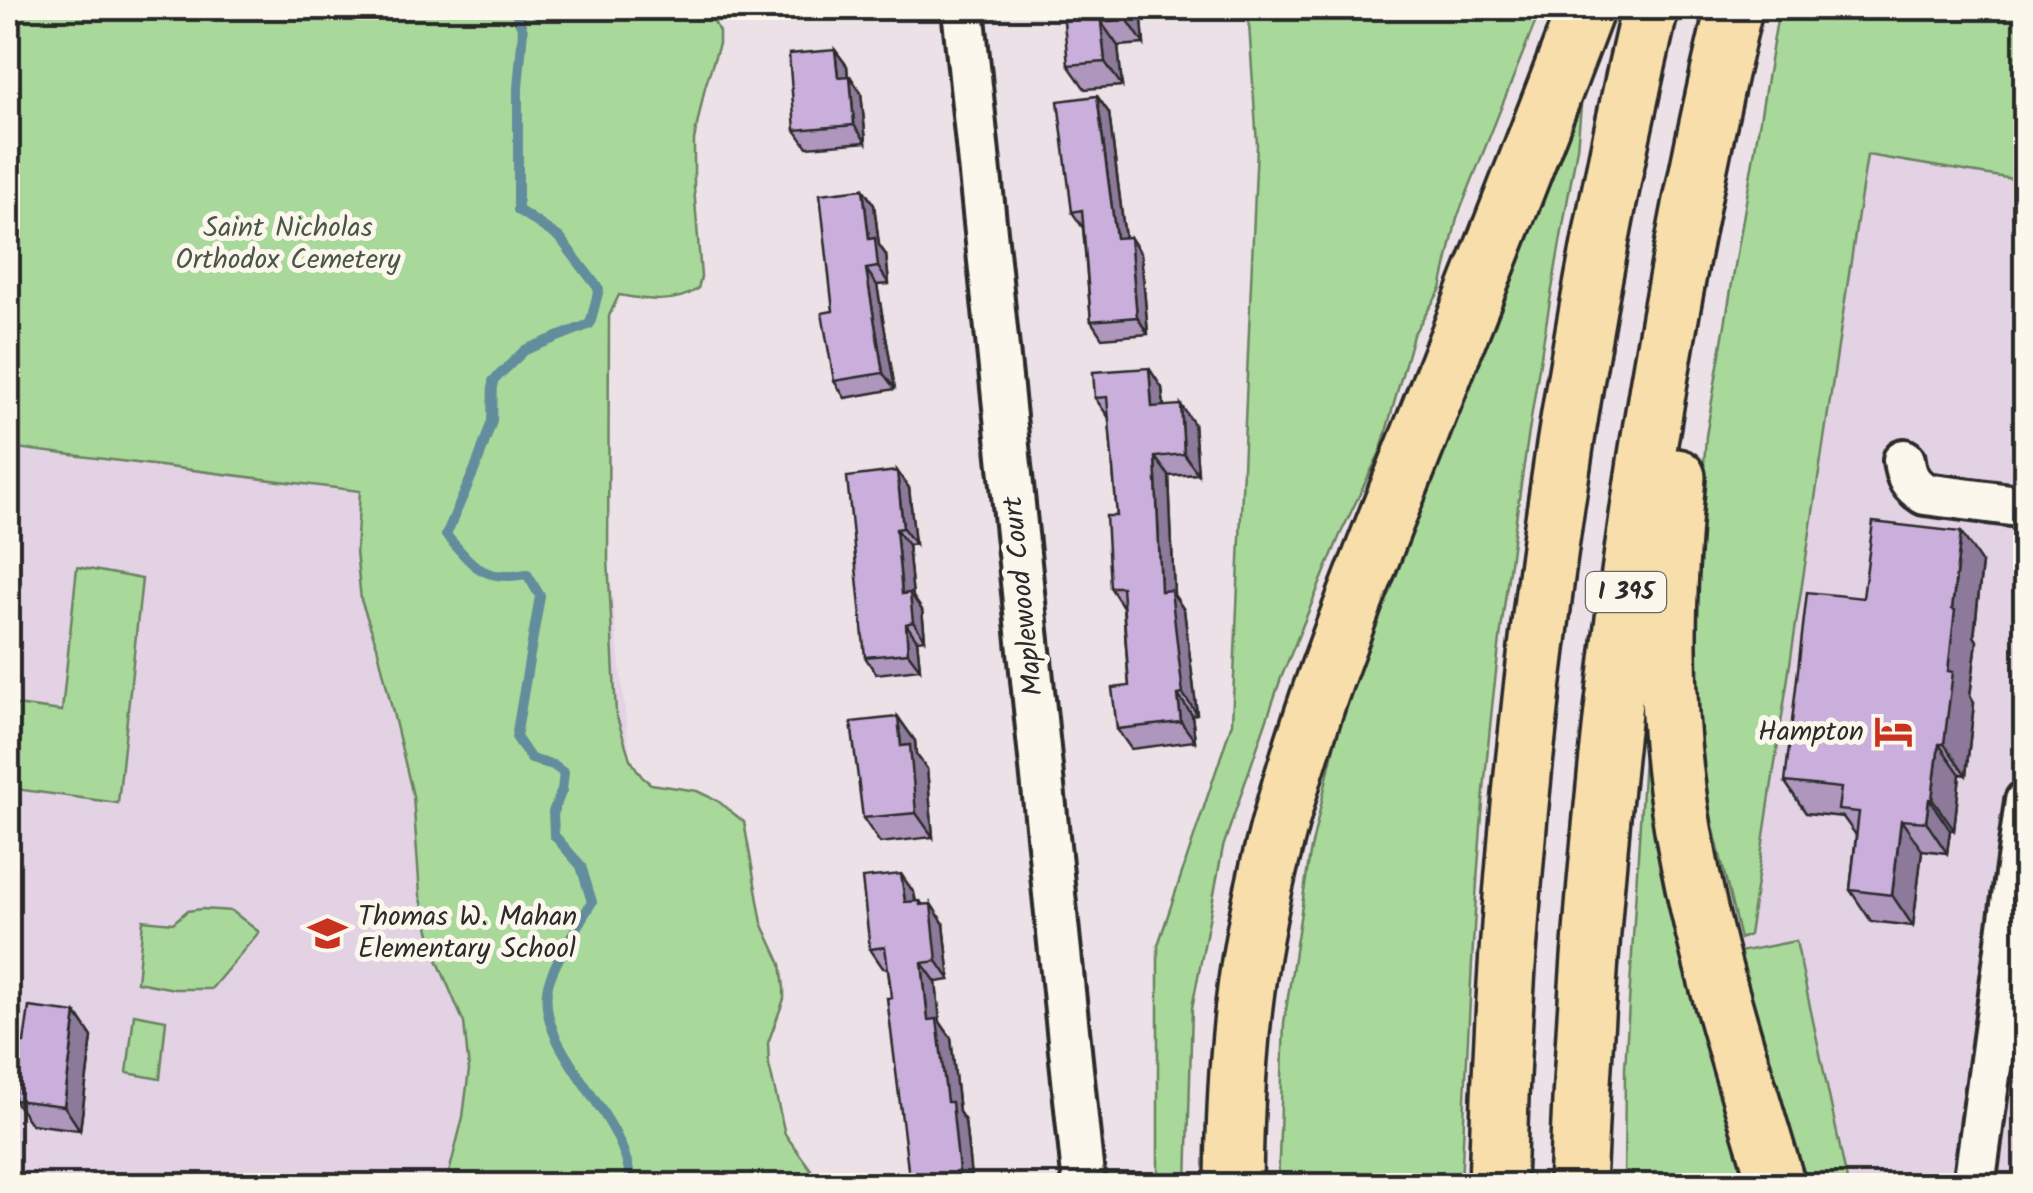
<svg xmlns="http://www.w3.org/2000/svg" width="2033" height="1193" viewBox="0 0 2033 1193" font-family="Kalam,sans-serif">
	<rect width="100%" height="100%" fill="#ece1e7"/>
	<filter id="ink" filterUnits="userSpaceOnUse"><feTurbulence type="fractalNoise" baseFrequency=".01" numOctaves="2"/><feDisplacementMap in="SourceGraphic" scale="20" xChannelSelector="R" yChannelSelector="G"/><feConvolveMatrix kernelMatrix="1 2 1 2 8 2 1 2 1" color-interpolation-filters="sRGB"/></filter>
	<g filter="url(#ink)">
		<!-- built -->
		<g fill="#e2d2e4">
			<path d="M1867,154L2025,181L2026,1160L2023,1185H1807L1739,952L1740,939L1749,934Z"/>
			<path d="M8,447L604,519L668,1107L697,1185L8,1186Z"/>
		</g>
		<!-- green -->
		<g fill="#a9d99a" stroke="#6a8262" stroke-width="2.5">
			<path d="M8,8H708L719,32V44L705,87L694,140V187L701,277L698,289C673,305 646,300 619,295L609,316L608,559L616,714L630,759L642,777L651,784L697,791L718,801L744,822L762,923L781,964L784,988V999L768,1043L769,1065L785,1134L822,1185H446L463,1117L469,1070L464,1023L436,957L420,895L413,796L377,646L361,600L356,551L360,491L8,447Z"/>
			<path d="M1248,8H1541L1457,218L1441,289L1413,335L1381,450L1340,535L1281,678L1223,847L1192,1008L1187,1185H1158V945L1232,723L1257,145Z"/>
			<path d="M1779,8H2025V181L1867,155L1749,935L1740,939L1696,754L1693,619L1706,436Z"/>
			<path d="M1574,103L1581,106L1577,148C1545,322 1517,496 1496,672C1476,842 1469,1014 1461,1185L1278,1186L1284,1023L1310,853L1337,734L1375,608Z"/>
			<path d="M77,567L142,579L118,803L8,788V704L62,711Z"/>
			<path d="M1644,757L1656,758L1761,1185L1624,1186L1625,1069Z"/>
			<path d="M202,909L232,911L259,932L211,989H174L137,982L143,920L173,923L187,911Z"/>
			<path d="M1796,941L1848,1185H1849H1807L1739,952Z"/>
			<path d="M134,1014L166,1020L160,1079L127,1073Z"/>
		</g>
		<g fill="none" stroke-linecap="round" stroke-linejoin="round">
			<!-- stream -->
			<path stroke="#628d9c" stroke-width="10" d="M514,8L523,30L518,88V210L560,238L599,289L590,324L525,350L493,381L492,421L477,464L446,535C474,566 482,582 527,574L540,596L516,737L531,759L553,765L564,773L562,790L553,812L554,835L581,866L592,902C580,922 549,969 547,991C539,1055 628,1113 631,1186"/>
			<defs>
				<g id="minor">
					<path d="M963,8L1084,1186"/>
					<path d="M1904,460C1906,477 1911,485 1925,494L2026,507"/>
					<path d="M1974,1186L2026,801"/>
				</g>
				<g id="highway">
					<path d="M1677,477C1667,581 1663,684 1677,788C1694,923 1739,1056 1777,1186"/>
					<path d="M1234,1186C1235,1102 1239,1020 1254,938C1285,764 1354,600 1419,437C1475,294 1532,151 1586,8"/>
					<path d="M1497,1186C1507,794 1561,389 1650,8"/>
					<path d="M1577,1186C1593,789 1643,394 1734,8"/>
				</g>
			</defs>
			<!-- minor casing -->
			<use href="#minor" stroke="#2b2b2b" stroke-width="48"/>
			<!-- highway casing -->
			<use href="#highway" stroke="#2b2b2b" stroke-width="62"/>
			<!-- minor -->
			<use href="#minor" stroke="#fbf7ec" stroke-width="40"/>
			<!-- highway -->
			<use href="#highway" stroke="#f8deab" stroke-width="55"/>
		</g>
		<!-- wall -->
		<g fill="#ae96bd" stroke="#2b2b2b" stroke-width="2.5">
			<path d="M780,8H836L837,13L787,18Z"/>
			<path d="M1074,8H1141L1144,44L1118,46L1122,86L1085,89L1068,65Z"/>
			<path d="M835,50L847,66L848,77L861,93L866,142L807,147L795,130Z"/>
			<path d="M1097,96L1109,113L1125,238L1130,237L1141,254L1148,334L1102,338L1091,321L1083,228L1072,212Z"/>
			<path d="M863,189L874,205L879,245L886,255L889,284L877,285L895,389L845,398L834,381L833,311Z"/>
			<path d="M1162,388L1164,406L1194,424L1198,474L1169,476L1174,595L1184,610L1197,714L1192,715L1195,741L1131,749L1117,729L1129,686L1123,607L1110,587L1117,516L1109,418L1095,398Z"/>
			<path d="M897,471L909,488L915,544L908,545L913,597L922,610L925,639L917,640L920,669L876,674L865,657Z"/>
			<path d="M1982,563L1974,636L1977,641L1970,696L1974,703L1966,775L1960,774L1954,830H1950L1947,853L1922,850L1913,926L1871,921L1850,890L1856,835L1843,817L1806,813L1785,782L1863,598Z"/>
			<path d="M898,717L915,741L916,754L927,769L933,837L880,843L863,818Z"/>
			<path d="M914,893L916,901L923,905L931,904L944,924L950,980L936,982L940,1022L951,1038L959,1112L965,1121L971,1180H976L980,1186H902L910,1185L888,968H883L870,949Z"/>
			<path d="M76,1013L92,1037L80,1130L31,1124L14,1100L17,1076L13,1070L24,1043Z"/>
		</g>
		<!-- shaded-wall -->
		<g fill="#8d7a9a" stroke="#2b2b2b" stroke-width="2.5">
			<path d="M1126,8H1141L1144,44L1127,19Z"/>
			<path d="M1101,22L1118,46L1122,86L1105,62Z"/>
			<path d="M835,50L847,66L849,94L838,77Z"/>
			<path d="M850,76L861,93L866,142L854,125Z"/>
			<path d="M1097,96L1109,113L1127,255L1116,238Z"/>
			<path d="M863,189L874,205L879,245L886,255L889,284L878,267L869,239Z"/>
			<path d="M1130,237L1141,254L1148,334L1137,317Z"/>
			<path d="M866,269L877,285L895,389L883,373Z"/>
			<path d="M1149,368L1162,388L1165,427L1152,407Z"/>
			<path d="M1181,405L1194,424L1198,474L1184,454Z"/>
			<path d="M1155,457L1169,476L1174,595L1184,610L1197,714L1183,694L1161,591Z"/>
			<path d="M897,471L909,488L915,544L903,528Z"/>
			<path d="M896,529L908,545L913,597L922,610L925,639L913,622L902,594Z"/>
			<path d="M1961,532L1982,563L1974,636L1977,641L1970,696L1974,703L1966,775L1944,744L1952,609Z"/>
			<path d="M906,624L917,640L920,669L908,653Z"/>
			<path d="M1178,695L1192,715L1195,741L1181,722Z"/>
			<path d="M898,717L915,741L916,754L927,769L933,837L916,813L901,746Z"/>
			<path d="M1939,744L1960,774L1954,830L1932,799Z"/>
			<path d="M1929,799L1950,830L1947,853L1926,822Z"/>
			<path d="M1901,820L1922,850L1913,926L1892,895Z"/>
			<path d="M901,874L914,893L918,921L905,902Z"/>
			<path d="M920,901L932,919L931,904L944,924L950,980L937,961Z"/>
			<path d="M922,963L936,982L940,1022L951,1038L959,1112L965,1121L972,1186L960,1181L947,1102L928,1020Z"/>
			<path d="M76,1013L92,1037L80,1130L64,1106Z"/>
		</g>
		<!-- building -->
		<g fill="#caafdc" stroke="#2b2b2b" stroke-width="2.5">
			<path d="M1074,8H1126L1127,19L1101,22L1105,62L1068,65L1063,11H1074Z"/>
			<path d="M835,50L838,77L850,76L854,125L795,130L789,54Z"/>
			<path d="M1097,96L1116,238L1130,237L1137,317L1091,321L1082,210L1072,212L1058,101Z"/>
			<path d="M863,189L869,239L875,238L878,267L866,269L883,373L834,381L822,313L833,311L820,194Z"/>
			<path d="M1149,368L1152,407L1181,405L1184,454L1155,457L1161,591L1171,590L1183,694L1178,695L1181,722L1117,729L1112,688L1129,686L1122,587H1110L1106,516H1117L1107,397L1095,398L1093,372Z"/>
			<path d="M897,471L903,528L896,529L902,594L910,593L913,622L906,624L908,653L865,657L847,477Z"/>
			<path d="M1873,522L1961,532L1952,609L1955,610L1948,671L1953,672L1944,744H1939L1932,799H1929L1926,822L1901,820L1892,895L1850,890L1859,812L1838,810L1841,788L1785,782L1807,592L1863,598Z"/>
			<path d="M898,717L901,746L910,745L916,813L863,818L851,722Z"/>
			<path d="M901,874L905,902L920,901V905L931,904L937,961L922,963L928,1020L937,1019L947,1102H952L960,1181L976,1180L977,1186H902L910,1185L887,998H892L885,947L870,949L862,878Z"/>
			<path d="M29,1007L76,1013L64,1106L14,1100L18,1070H13L17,1043H24Z"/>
		</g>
	</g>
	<!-- icons -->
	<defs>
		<symbol id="hotel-bare" viewBox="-9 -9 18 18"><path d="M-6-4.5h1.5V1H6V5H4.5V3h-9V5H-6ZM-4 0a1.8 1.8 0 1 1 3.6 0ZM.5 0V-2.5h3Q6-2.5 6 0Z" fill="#c8321e" stroke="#fbf7ec" stroke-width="2.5" paint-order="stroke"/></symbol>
		<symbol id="school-bare" viewBox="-9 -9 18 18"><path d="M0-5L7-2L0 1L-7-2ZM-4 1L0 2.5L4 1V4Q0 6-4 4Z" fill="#c8321e" stroke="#fbf7ec" stroke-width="2.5" paint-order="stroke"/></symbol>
	</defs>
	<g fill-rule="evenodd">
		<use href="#hotel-bare" x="1866" y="704" width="55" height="55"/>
		<use href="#school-bare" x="300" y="906" width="55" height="55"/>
	</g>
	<g text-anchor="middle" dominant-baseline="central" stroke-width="10" stroke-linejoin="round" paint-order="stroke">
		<!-- shield labels -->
		<rect fill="#fbf7ec" stroke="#696865" stroke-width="2.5" x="1586" y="572" width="80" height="40" rx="8"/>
		<g font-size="25" font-weight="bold" fill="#2b2b2b">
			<text x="1626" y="592">I 395</text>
		</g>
		<!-- park labels -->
		<g font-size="28" fill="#4a5647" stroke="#fbf7ec">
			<text x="288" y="228">Saint Nicholas<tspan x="288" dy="32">Orthodox Cemetery</tspan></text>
		</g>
		<!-- street labels -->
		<g font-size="28" fill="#2b2b2b" stroke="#fbf7ec">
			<text transform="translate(1024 596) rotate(-96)">Maplewood Court</text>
		</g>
		<!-- poi labels -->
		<g font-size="28" fill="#2b2b2b" stroke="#fbf7ec" text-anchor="end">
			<text x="1864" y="732">Hampton</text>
			<text x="358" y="917" text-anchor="start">Thomas W. Mahan<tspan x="358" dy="32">Elementary School</tspan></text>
		</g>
	</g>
	<!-- margin -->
	<rect width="2033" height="1193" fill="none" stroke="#fbf7ec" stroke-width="40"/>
	<rect x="20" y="20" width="1993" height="1153" fill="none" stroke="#2b2b2b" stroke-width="4" filter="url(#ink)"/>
</svg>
